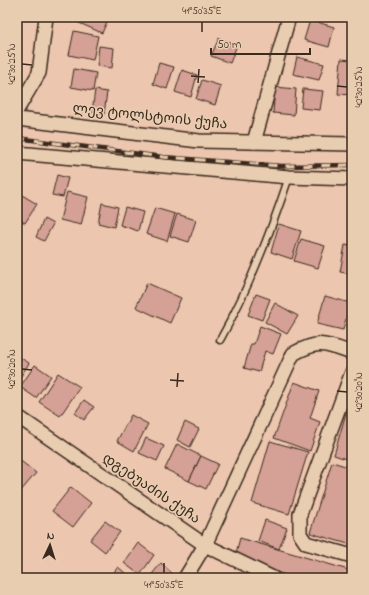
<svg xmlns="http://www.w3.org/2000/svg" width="369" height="595" viewBox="0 0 369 595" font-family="'Indie Flower','Noto Sans Georgian',sans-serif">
	<rect width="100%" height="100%" fill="#ecc6af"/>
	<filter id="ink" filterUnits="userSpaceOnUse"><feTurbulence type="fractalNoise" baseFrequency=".025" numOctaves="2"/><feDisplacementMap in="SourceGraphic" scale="8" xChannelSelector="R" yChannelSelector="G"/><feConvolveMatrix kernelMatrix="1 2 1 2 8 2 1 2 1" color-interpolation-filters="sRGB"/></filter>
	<g filter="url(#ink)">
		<!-- building -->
		<g fill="#d5a095" stroke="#3b2a1e">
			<path d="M80,17H109L102,33L77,22Z"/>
			<path d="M310,20L334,27L329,47L304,40Z"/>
			<path d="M74,31L98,36L93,60L69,55Z"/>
			<path d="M219,38L237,45L230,63L211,56Z"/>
			<path d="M99,46L114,48L112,68L97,66Z"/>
			<path d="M297,57L324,64L319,80L293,74Z"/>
			<path d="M341,59L352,60V95L338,94Z"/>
			<path d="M159,63L174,67L167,89L153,84Z"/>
			<path d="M74,69L96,73L93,91L71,87Z"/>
			<path d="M182,70L197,75L191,97L175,92Z"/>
			<path d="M202,80L221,86L215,105L196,99Z"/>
			<path d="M275,87L296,89L294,115L273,113Z"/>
			<path d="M303,89L323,91L320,110L301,108Z"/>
			<path d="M95,90L107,92L104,114L92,112Z"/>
			<path d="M57,175L68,178L63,197L52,195Z"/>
			<path d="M17,192L37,204L25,223L17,218Z"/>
			<path d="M67,192L88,197L81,225L60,220Z"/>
			<path d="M102,203L118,207L114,227L98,223Z"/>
			<path d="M125,207L143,212L138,231L120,225Z"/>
			<path d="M155,208L175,214L167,241L146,234Z"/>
			<path d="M177,214L196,220L189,242L170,236Z"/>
			<path d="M44,219L53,224L44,241L36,237Z"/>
			<path d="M279,224L301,231L292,259L271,252Z"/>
			<path d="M301,239L325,246L318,268L294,261Z"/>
			<path d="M345,245L352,246V274L340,272Z"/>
			<path d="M147,283L181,298L170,323L136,307Z"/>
			<path d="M256,294L270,299L262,320L248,315Z"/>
			<path d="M325,296L350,303L343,330L317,324Z"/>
			<path d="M275,303L298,316L287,334L265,322Z"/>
			<path d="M260,326L281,334L273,354L265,351L259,372L244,368L251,344H254Z"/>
			<path d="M19,357L29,363L21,376L17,373V360Z"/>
			<path d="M35,365L51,376L36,398L20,387Z"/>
			<path d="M58,373L80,387L60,416L39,402Z"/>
			<path d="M294,382L319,391L310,418L320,422L310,451L274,438Z"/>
			<path d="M352,392V461L334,455Z"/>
			<path d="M84,400L94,407L84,420L75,413Z"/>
			<path d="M131,415L148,424L134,451L117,441Z"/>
			<path d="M185,422L199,429L190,447L177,440Z"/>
			<path d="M146,438L164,446L157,461L139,453Z"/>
			<path d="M270,441L308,452L289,514L252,503Z"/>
			<path d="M177,444L201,456L189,481L165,469Z"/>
			<path d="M201,456L218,464L206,489L189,481Z"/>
			<path d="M17,458L36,473L20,492L17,490Z"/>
			<path d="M332,462L352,468V545L310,533Z"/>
			<path d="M71,487L91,503L73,527L52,511Z"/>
			<path d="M265,520L287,528L279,549L258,541Z"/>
			<path d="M105,521L120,532L105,552L90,540Z"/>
			<path d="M240,538L352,571V578H294L235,557Z"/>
			<path d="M138,543L154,555L140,575L124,563Z"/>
			<path d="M161,563L175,576L172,578H149Z"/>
			<path d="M118,567L131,578H113L111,576Z"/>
		</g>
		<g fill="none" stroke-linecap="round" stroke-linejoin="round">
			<defs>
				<path id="lane" d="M220,340C249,289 270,234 289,177"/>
				<g id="street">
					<path d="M17,110L39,73L46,17"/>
					<path d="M17,119L199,141L352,144"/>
					<path d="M254,142L289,17"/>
					<path d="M17,153L289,177L352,179"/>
					<path d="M352,372L300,514V534L306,543L352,556"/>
					<path d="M17,416L205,545L273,578"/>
					<path d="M185,578L205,545L293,354C319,339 326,344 352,353"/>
				</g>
			</defs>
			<!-- lane casing -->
			<use href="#lane" stroke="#3b2a1e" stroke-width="9"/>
			<!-- street casing -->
			<use href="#street" stroke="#3b2a1e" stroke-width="16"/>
			<!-- lane -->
			<use href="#lane" stroke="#e9cdb0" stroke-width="6"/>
			<!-- street -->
			<use href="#street" stroke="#e9cdb0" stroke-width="13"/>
			<defs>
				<path id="rail" d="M17,138L163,157L282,166L352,165"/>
			</defs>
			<!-- rail casing -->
			<use href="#rail" stroke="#3b2a1e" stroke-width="4.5"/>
			<!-- rail -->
			<use href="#rail" stroke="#e9cdb0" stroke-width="3" stroke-dasharray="9" stroke-linecap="butt"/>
		</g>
	</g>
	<!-- ticks -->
	<path fill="none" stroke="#3b2a1e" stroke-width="1.5" d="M202,32V22M22,64L32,65M191,76L205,77M198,83L199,69M337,86L347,87M22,369L32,370M170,380L184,381M177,387L178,373M337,391L347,392M164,573V563"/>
	<g text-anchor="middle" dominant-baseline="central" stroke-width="3" stroke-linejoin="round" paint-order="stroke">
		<!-- street labels -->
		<g font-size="14" fill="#3b2a1e" stroke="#e9cdb0">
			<text transform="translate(150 117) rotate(6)">ლევ ტოლსტოის ქუჩა</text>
			<text transform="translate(151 489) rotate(34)">დგებუაძის ქუჩა</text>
		</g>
	</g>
	<!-- margin -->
	<rect width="369" height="595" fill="none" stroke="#e9cdb0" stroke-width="44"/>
	<!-- north arrow -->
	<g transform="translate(50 545) rotate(4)" stroke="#e9cdb0" stroke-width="3" paint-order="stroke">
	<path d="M0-3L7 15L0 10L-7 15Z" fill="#3b2a1e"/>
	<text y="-6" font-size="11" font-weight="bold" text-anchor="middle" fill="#3b2a1e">N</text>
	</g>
	<!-- scale -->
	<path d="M211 48v6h99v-6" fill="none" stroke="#3b2a1e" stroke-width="2"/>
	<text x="217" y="48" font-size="12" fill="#3b2a1e" stroke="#e9cdb0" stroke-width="3" paint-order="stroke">50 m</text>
	<rect x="22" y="22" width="325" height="551" fill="none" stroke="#3b2a1e" stroke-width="1.5"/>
	<g font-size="10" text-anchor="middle" fill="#3b2a1e">
		<text x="202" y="14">41°50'35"E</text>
		<text transform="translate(11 64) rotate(-90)" y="4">42°30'25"N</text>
		<text transform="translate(358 87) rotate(-90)" y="4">42°30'25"N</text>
		<text transform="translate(11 369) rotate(-90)" y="4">42°30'20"N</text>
		<text transform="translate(358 392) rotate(-90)" y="4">42°30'20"N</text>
		<text x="164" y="588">41°50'35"E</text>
	</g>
</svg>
